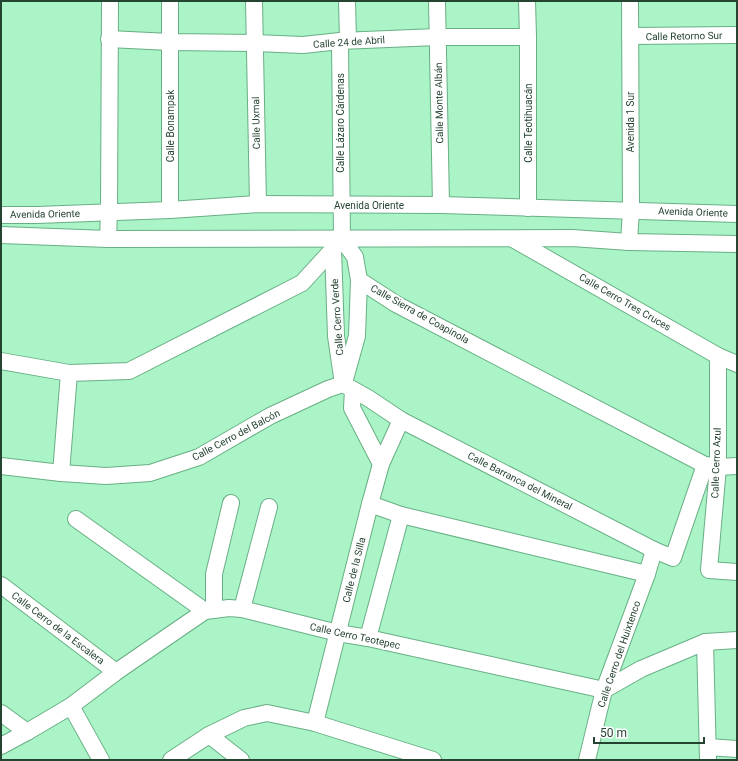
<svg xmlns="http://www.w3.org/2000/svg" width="738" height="761" viewBox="0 0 738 761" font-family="Roboto,sans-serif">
	<rect width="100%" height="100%" fill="#abf4c7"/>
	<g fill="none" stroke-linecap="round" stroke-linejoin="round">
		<defs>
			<g id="street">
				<path d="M170,1V210"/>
				<path d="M254,1L258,204"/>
				<path d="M347,1L348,40"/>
				<path d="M437,1L441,205"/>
				<path d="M527,1L528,37V208"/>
				<path d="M630,36L737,35"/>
				<path d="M109,39L170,42L255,43L303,45L340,41L437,37H528"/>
				<path d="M340,41L342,239"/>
				<path d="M1,215H37L170,210L258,204L441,205L737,214"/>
				<path d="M1,235L108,239L572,238L629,242L737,244"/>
				<path d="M108,239L109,212L110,1"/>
				<path d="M342,239L355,257L359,280L396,304L705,465L718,467L737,466"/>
				<path d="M513,239L718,356L737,364"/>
				<path d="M629,242L631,210L630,1"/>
				<path d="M333,249L336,336L343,384"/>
				<path d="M718,356V467L709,570L737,572"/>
				<path d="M1,361L69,373L129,371L302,283L333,249L342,239"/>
				<path d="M345,379L357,336L359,280"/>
				<path d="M353,390L352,408L381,464"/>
				<path d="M1,466L61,473L106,476L150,473L199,457L270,416L328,389L343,384L368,398L401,420L654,550L673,558L705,465"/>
				<path d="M61,473L69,373"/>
				<path d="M370,504L401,515L647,574"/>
				<path d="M76,519L205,611"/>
				<path d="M1,585L116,672"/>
				<path d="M242,609L269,507"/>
				<path d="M214,610V574L231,503"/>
				<path d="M368,638L401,515"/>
				<path d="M705,642L708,760"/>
				<path d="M71,706L101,760"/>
				<path d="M1,713L27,732"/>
				<path d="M315,723L370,504L381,464L401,420"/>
				<path d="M209,735L241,760"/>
				<path d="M1,746L27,732L71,706L116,672L205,611L229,608L242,609L338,633L368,638L604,690L641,669L705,642L737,640"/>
				<path d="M708,747L737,749"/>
				<path d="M171,760L209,735L244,718L267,713L315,723L433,760"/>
				<path d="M587,760L604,690L647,574L654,550"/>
			</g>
		</defs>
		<!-- street casing -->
		<use href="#street" stroke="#68af85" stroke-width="18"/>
		<!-- street -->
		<use href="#street" stroke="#fff" stroke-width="16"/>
	</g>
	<g text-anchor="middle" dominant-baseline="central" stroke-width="4" stroke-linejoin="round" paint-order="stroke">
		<!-- street labels -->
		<g font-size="10" fill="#254331" stroke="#fff">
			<text transform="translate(684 36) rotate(-1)">Calle Retorno Sur</text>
			<text transform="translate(349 42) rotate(-4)">Calle 24 de Abril</text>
			<text transform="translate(439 103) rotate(-91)">Calle Monte Albán</text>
			<text transform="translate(630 122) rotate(-90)">Avenida 1 Sur</text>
			<text transform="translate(256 123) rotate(-91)">Calle Uxmal</text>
			<text transform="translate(340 123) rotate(-90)">Calle Lázaro Cárdenas</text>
			<text transform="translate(528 123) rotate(-90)">Calle Teotihuacán</text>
			<text transform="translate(170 126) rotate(-90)">Calle Bonampak</text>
			<text x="369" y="205">Avenida Oriente</text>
			<text transform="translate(693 212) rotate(2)">Avenida Oriente</text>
			<text transform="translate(45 214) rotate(-1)">Avenida Oriente</text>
			<text transform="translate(625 302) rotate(30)">Calle Cerro Tres Cruces</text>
			<text transform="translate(420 314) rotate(29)">Calle Sierra de Coapinola</text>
			<text transform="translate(337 317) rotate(-94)">Calle Cerro Verde</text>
			<text transform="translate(236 435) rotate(-28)">Calle Cerro del Balcón</text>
			<text transform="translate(716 463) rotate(-88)">Calle Cerro Azul</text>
			<text transform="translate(520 481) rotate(27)">Calle Barranca del Mineral</text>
			<text transform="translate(354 570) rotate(-76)">Calle de la Silla</text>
			<text transform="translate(58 628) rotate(37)">Calle Cerro de la Escalera</text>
			<text transform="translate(355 636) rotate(12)">Calle Cerro Teotepec</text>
			<text transform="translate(619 654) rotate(-71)">Calle Cerro del Huixtenco</text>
		</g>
	</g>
	<!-- border -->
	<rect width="738" height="761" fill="none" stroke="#254331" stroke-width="4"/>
	<!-- scale -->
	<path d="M594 737v6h110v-6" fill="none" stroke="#254331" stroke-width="2"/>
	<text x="600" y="737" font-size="12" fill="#254331" stroke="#ffffff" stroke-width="3" paint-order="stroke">50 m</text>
</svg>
